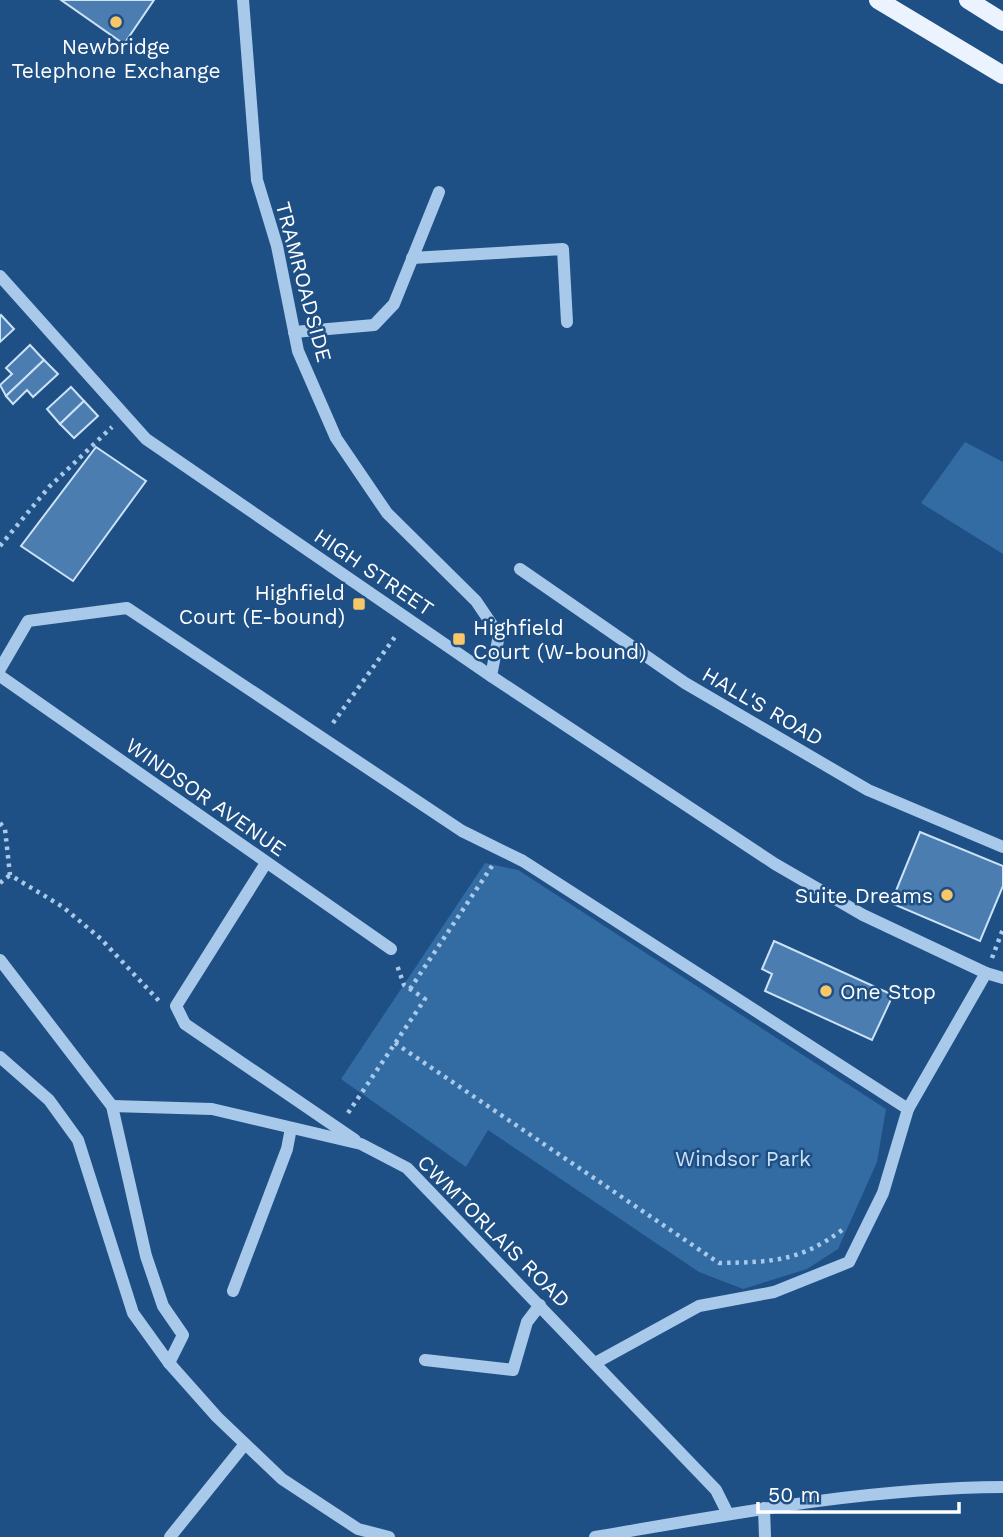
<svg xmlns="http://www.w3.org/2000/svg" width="1003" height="1537" viewBox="0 0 1003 1537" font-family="'Work Sans',sans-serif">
	<rect width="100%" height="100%" fill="#1f5085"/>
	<!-- green -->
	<g fill="#336ba3">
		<path d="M965,442L1003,462V554L921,503Z"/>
		<path d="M485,863L518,870L886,1109L877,1162L838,1249L807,1269L743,1289L699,1272L488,1130L466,1167L341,1079Z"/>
	</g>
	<!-- building -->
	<g fill="#4c7db0" stroke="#cce2f7" stroke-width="2">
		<path d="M61,0H154L124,44Z"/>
		<path d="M1,315L14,329L0,342V316Z"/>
		<path d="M30,345L44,360L6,396L0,385L12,374L6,368Z"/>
		<path d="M44,360L58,374L33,397L27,390L13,404L6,396Z"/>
		<path d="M71,387L84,401L60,424L47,409Z"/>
		<path d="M84,401L98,416L74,438L60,424Z"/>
		<path d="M96,447L146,481L73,581L21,546Z"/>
		<path d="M920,832L1003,866V886L980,941L891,903Z"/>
		<path d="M774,941L893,995L872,1040L765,991L772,974L762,969Z"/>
	</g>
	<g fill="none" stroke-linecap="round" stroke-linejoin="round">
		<!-- path -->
		<g stroke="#a8c9ea" stroke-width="4.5" stroke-dasharray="3.5 5" stroke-linecap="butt">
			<path d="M0,546L49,487L112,427"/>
			<path d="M333,723L397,634"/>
			<path d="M0,823L5,829L10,875L63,907L101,939L160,1002"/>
			<path d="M0,883L10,875"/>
			<path d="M992,958L1003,929"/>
			<path d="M410,989L492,866"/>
			<path d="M395,1043L719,1263C771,1262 799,1262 842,1230"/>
			<path d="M348,1113L425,999L404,985L397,965"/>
		</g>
		<!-- minor -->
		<g stroke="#a8c9ea" stroke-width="12">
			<path d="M243,0L257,180L277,246L298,351L336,438L387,513L476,601L499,635L491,676"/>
			<path d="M412,258L563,249L567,322"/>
			<path d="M0,276L146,439L491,676L775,864L863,915L986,973L1003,978"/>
			<path d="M294,332L374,325L394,304L439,192"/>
			<path d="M520,569L685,683L868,790L1003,847"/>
			<path d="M0,669L28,621L127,608L462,831L523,861L908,1109"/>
			<path d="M0,676L391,949"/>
			<path d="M266,863L176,1006L185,1024L355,1140"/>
			<path d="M0,960L112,1106L146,1256L163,1306L183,1335L169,1363"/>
			<path d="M0,1057L49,1100L78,1140L133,1313L169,1363L217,1417L282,1479L358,1529L389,1537"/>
			<path d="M112,1106L212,1109L361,1144L407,1168L716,1490L728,1514"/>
			<path d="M233,1291L287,1149L291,1128"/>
			<path d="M425,1360L513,1370L527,1322L540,1305"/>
			<path d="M597,1362L699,1306L774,1292L849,1262L883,1193L908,1109L986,973"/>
			<path d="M764,1508L765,1537"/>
			<path d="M170,1537L245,1444"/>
			<path d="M595,1537C730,1514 865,1488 1003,1487"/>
		</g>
		<!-- major -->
		<g stroke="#ebf3fe" stroke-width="18">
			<path d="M878,0L1003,75"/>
			<path d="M968,0L1003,22"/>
		</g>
	</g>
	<!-- markers -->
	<g fill="#f8c768" stroke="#1f5085" stroke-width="2.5">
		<circle cx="116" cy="22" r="7"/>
		<rect x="352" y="597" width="14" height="14" rx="3.5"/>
		<rect x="452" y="632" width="14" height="14" rx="3.5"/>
		<circle cx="947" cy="895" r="7"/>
		<circle cx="826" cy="991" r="7"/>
	</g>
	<g text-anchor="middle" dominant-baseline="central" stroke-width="5" stroke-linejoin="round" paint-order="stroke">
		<!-- poi labels -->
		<g font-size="21" fill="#fff" stroke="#1f5085" text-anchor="end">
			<text x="116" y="46" text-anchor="middle">Newbridge<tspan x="116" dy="24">Telephone Exchange</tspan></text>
			<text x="345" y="592">Highfield<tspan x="345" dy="24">Court (E-bound)</tspan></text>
			<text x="473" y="627" text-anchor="start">Highfield<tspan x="473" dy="24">Court (W-bound)</tspan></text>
			<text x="933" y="895">Suite Dreams</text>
			<text x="840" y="991" text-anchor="start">One Stop</text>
		</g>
		<!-- street labels -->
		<g font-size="21" fill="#fff" stroke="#1f5085">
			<text transform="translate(304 282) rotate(75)">TRAMROADSIDE</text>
			<text transform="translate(374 572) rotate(34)">HIGH STREET</text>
			<text transform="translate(763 706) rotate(30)">HALL'S ROAD</text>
			<text transform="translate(206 797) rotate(35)">WINDSOR AVENUE</text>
			<text transform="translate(494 1231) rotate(45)">CWMTORLAIS ROAD</text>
		</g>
		<!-- park labels -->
		<g font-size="21" fill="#cce2f7" stroke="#1f5085">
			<text x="743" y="1158">Windsor Park</text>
		</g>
	</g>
	<!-- scale -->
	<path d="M758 1502v10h201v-10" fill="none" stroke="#ffffff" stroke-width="3.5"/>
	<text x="768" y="1502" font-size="21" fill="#ffffff" stroke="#1f5085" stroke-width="5" paint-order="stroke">50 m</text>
</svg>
